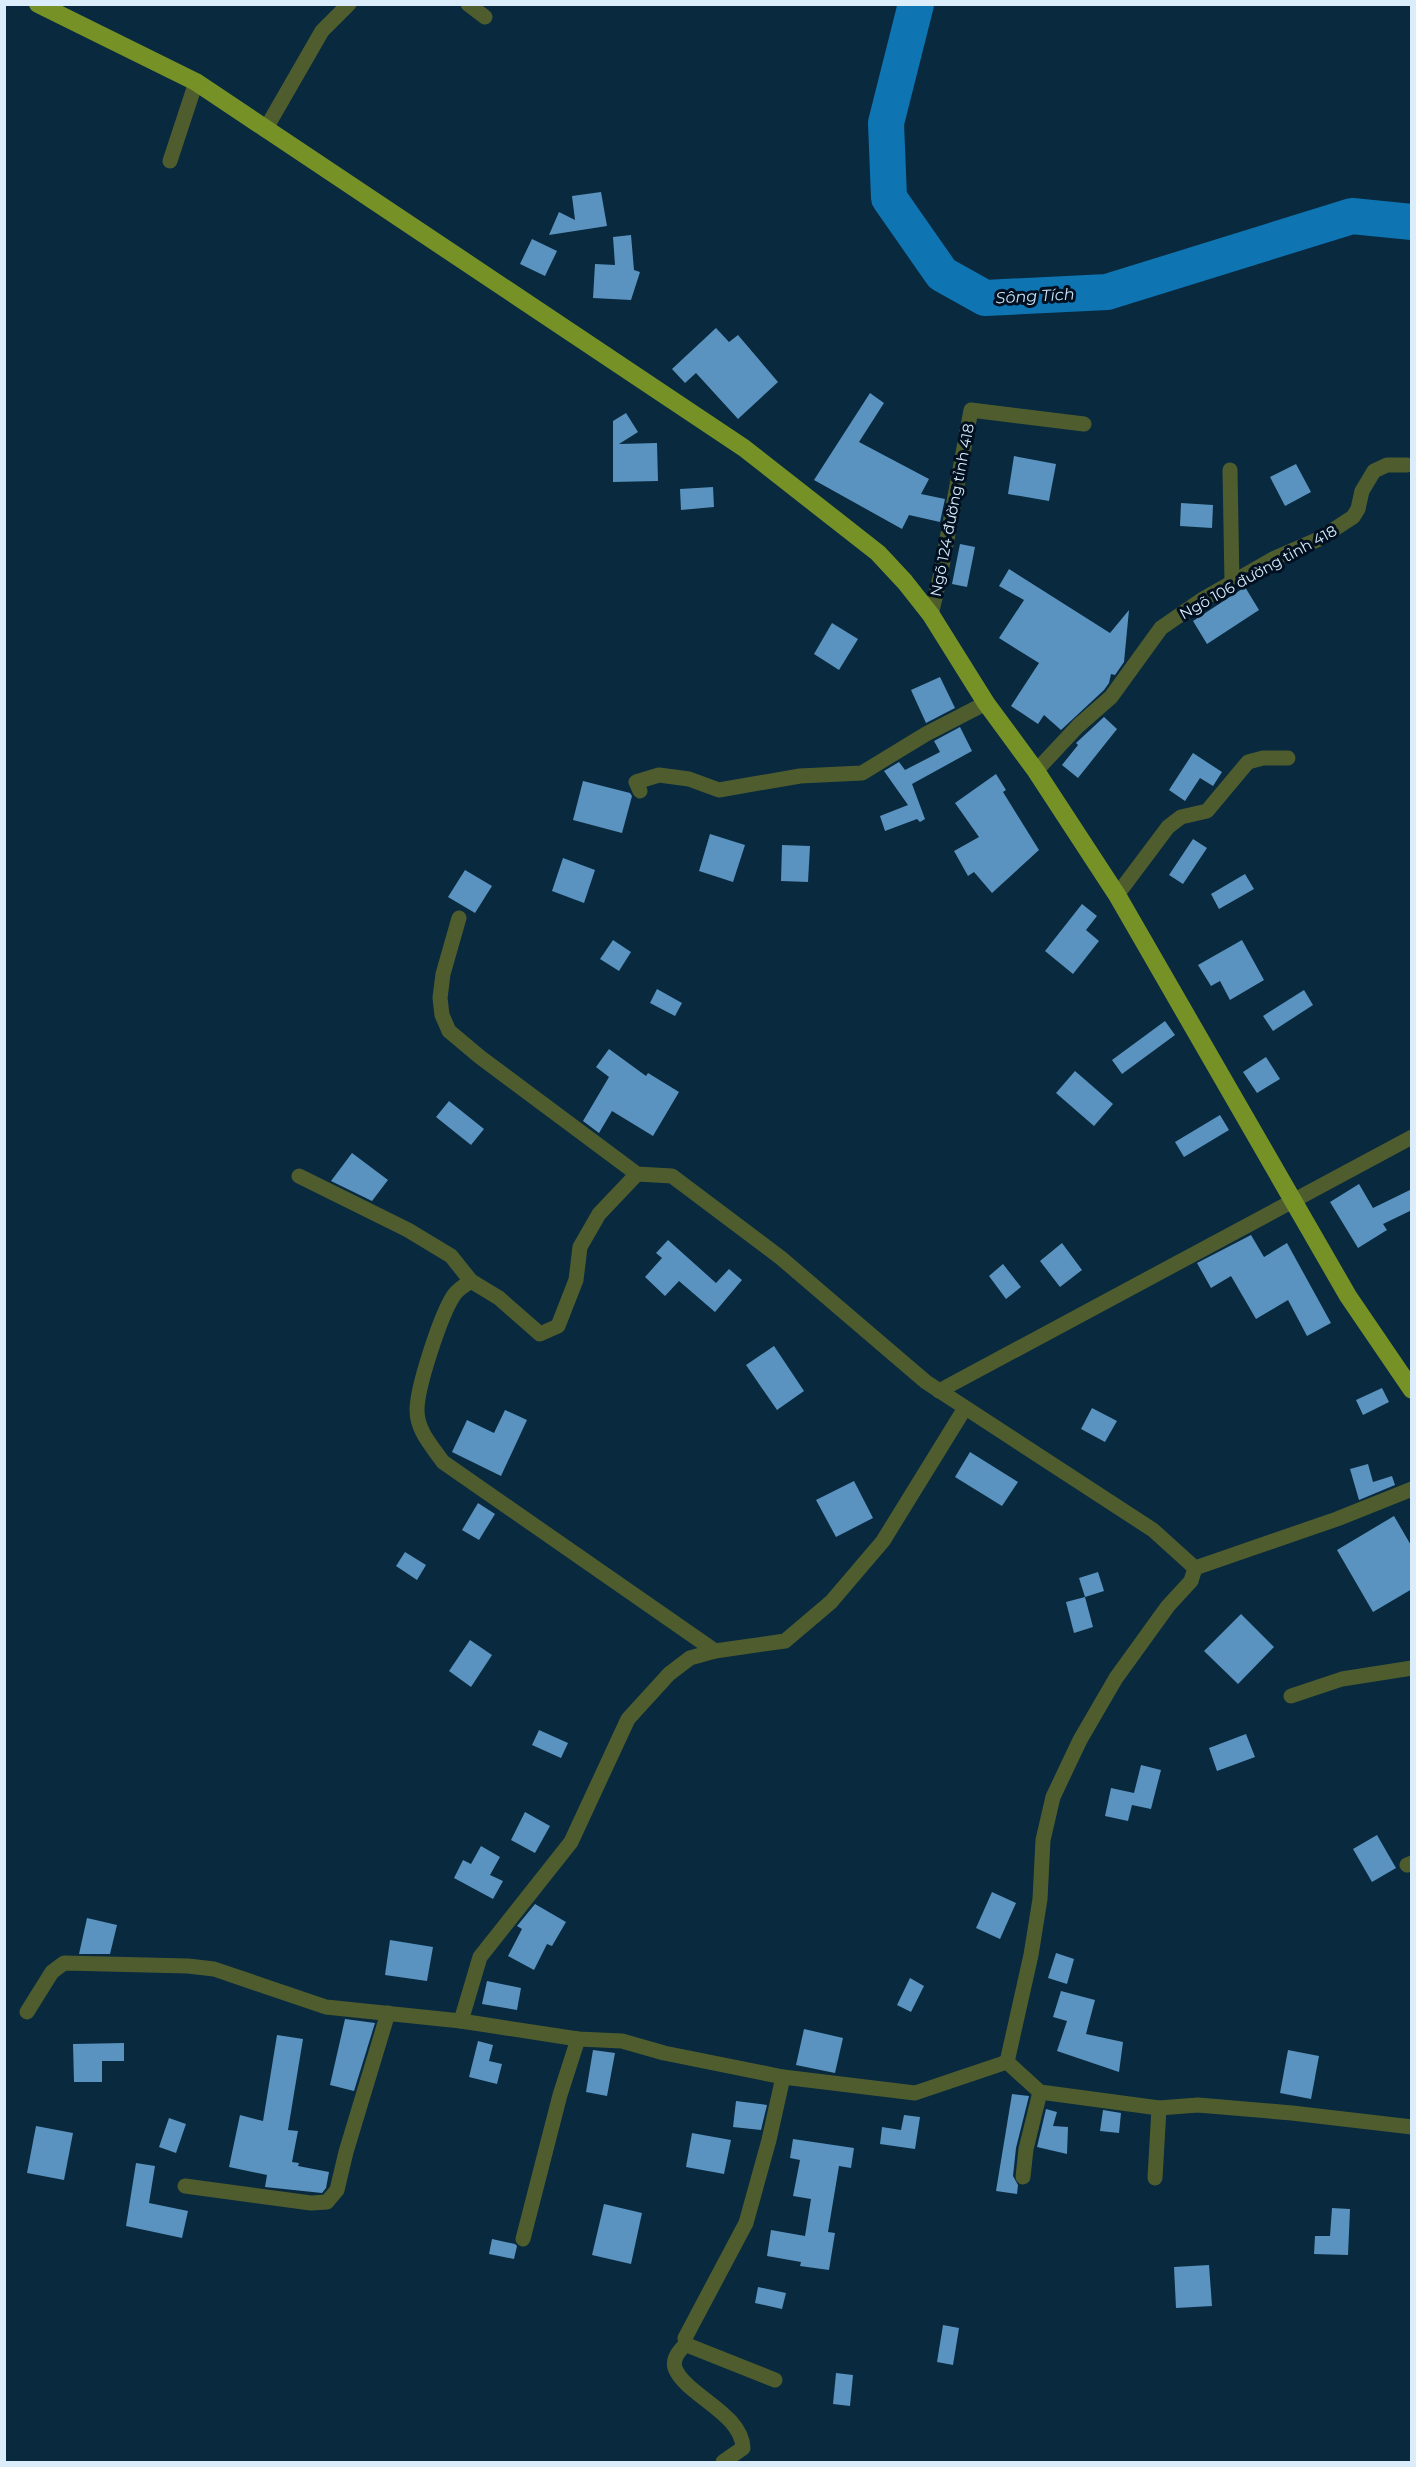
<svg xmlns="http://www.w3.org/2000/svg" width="1416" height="2467" viewBox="0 0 1416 2467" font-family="Montserrat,sans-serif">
	<rect width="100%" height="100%" fill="#09293e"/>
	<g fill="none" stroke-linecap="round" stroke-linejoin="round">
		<!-- river -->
		<path stroke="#0e75b2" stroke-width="36" d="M916,4L886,123L889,198L942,274L985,298L1107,292L1352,216L1412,222"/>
	</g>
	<!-- building -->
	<g fill="#5a93bf">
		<path d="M601,192L607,226L549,235L559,212L575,220L572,196Z"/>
		<path d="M631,235L634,270L640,272L631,300L593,298L595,264L615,265L613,237Z"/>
		<path d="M532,239L557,251L545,276L520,264Z"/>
		<path d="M716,328L729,342L738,335L778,382L738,419L696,373L685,383L672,369Z"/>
		<path d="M870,393L884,403L859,442L929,479L921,494L945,499L940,522L909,515L902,529L814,480Z"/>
		<path d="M626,413L638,432L619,444L657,443L658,481L613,482V421Z"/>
		<path d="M1014,456L1056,464L1049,501L1008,494Z"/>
		<path d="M1296,464L1311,492L1285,506L1270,477Z"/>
		<path d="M713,487L714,507L681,510L680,489Z"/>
		<path d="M1181,503L1213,505L1212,528L1180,526Z"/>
		<path d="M960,544L975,547L967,587L952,584Z"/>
		<path d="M1009,569L1110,633L1129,610L1124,662L1115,675L1111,674L1109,683L1104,690L1061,730L1044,715L1038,724L1011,706L1039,663L999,638L1024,600L999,586Z"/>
		<path d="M1245,587L1259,610L1207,644L1193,621Z"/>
		<path d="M832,623L858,639L839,670L814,654Z"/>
		<path d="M940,677L955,708L926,723L911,690Z"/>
		<path d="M1104,717L1117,729L1078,778L1062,765L1078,745L1076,743Z"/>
		<path d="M960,727L972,751L912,784L925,819L920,822L917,819L885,831L880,816L908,805L884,771L899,762L905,770L940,752L934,741Z"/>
		<path d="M1193,753L1222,772L1213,786L1200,778L1185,801L1169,790Z"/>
		<path d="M996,774L1006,790L1003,792L1039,850L992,893L974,872L968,876L954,851L979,837L955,803Z"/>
		<path d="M583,781L630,793L632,796L622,833L573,820Z"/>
		<path d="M710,834L745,845L733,882L699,871Z"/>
		<path d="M1193,839L1207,848L1183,884L1169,875Z"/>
		<path d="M782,845L810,846L808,882L781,881Z"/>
		<path d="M563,858L595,870L584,903L552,891Z"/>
		<path d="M465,870L492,886L475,913L448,897Z"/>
		<path d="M1245,874L1254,889L1219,909L1211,894Z"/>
		<path d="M1082,904L1097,916L1086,930L1099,941L1073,974L1045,951Z"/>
		<path d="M613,940L631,952L619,971L600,959Z"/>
		<path d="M1242,940L1264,980L1230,1000L1220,981L1211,986L1198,965Z"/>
		<path d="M657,989L682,1003L675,1016L650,1003Z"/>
		<path d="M1304,990L1313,1005L1273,1031L1263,1016Z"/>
		<path d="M1165,1021L1175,1035L1122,1074L1112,1060Z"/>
		<path d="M609,1049L646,1076L648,1073L679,1092L653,1136L612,1111L599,1133L583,1121L609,1077L596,1067Z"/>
		<path d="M1266,1057L1280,1079L1257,1093L1243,1072Z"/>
		<path d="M1075,1071L1113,1104L1094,1126L1056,1093Z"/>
		<path d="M449,1101L484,1129L471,1145L436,1117Z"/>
		<path d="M1220,1115L1229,1130L1184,1157L1175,1142Z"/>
		<path d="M352,1153L388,1180L372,1201L331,1181Z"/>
		<path d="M1359,1184L1373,1208L1412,1189V1210L1383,1224L1387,1230L1358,1248L1330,1202Z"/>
		<path d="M1251,1235L1264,1257L1287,1243L1331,1323L1307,1336L1288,1300L1256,1319L1231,1276L1211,1288L1197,1263Z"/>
		<path d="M668,1240L716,1283L729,1269L742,1280L715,1312L679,1281L665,1296L645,1277L662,1258L656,1253Z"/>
		<path d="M1062,1243L1082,1270L1060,1287L1040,1261Z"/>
		<path d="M1003,1264L1021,1287L1006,1299L989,1276Z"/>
		<path d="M774,1346L804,1391L777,1410L746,1365Z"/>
		<path d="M1382,1388L1389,1402L1363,1415L1356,1400Z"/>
		<path d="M1092,1408L1117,1421L1105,1442L1081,1429Z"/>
		<path d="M505,1410L527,1420L501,1476L452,1452L467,1420L494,1433Z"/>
		<path d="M970,1452L1018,1482L1002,1506L955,1477Z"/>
		<path d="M1368,1464L1373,1482L1392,1476L1395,1485L1359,1500L1350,1469Z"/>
		<path d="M854,1481L873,1518L836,1537L816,1500Z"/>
		<path d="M478,1503L495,1514L479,1540L462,1530Z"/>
		<path d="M1394,1516L1412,1547V1589L1373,1612L1337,1550Z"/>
		<path d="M405,1552L426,1565L417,1580L396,1566Z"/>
		<path d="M1098,1572L1104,1591L1085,1597L1079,1578Z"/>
		<path d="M1085,1597L1093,1627L1074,1633L1066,1602Z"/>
		<path d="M1241,1614L1274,1647L1238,1684L1204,1651Z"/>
		<path d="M470,1640L492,1655L471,1687L449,1671Z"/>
		<path d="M539,1730L568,1743L561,1758L532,1745Z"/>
		<path d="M1246,1734L1255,1757L1217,1771L1209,1748Z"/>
		<path d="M1141,1765L1161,1770L1151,1809L1132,1805L1128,1821L1105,1816L1111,1788L1134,1793Z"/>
		<path d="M525,1812L550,1826L535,1853L511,1840Z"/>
		<path d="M1377,1835L1396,1868L1372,1882L1353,1849Z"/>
		<path d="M481,1846L500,1857L490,1875L503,1881L493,1899L454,1878L463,1860L471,1864Z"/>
		<path d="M992,1892L1016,1903L1000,1939L976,1928Z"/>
		<path d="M535,1904L566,1922L552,1946L547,1944L534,1970L508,1956L522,1929L517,1926Z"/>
		<path d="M87,1918L117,1925L110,1954H79Z"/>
		<path d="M390,1940L433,1947L427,1981L385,1975Z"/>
		<path d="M1056,1953L1074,1959L1067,1984L1048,1978Z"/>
		<path d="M910,1978L924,1986L911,2012L897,2005Z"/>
		<path d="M487,1981L521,1988L517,2010L482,2004Z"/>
		<path d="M1061,1991L1095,2000L1086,2034L1123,2042L1119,2072L1057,2051L1067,2021L1053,2017Z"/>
		<path d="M345,2019L375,2023L354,2091L330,2085Z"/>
		<path d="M804,2029L843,2038L835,2073L796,2065Z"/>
		<path d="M277,2035L303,2039L288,2130L298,2131L292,2162L299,2163L298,2166L329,2172L326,2188L322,2193L265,2187L267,2175L229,2167L240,2115L263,2121Z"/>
		<path d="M478,2041L493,2045L489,2061L502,2064L497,2084L469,2077Z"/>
		<path d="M124,2043V2061H102V2082H74L73,2044Z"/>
		<path d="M593,2050L615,2053L607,2096L586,2092Z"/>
		<path d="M1288,2050L1319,2056L1311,2099L1280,2093Z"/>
		<path d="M1012,2094L1029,2096L1016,2148L1013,2176L1018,2185L1017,2194L996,2191Z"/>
		<path d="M736,2101L767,2105L761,2130L733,2127Z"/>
		<path d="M1046,2109L1057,2112L1053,2126L1068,2127L1067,2154L1037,2147Z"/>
		<path d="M1103,2110L1121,2113L1119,2133L1100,2131Z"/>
		<path d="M904,2115L920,2117L915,2149L880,2144L882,2127L901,2130Z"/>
		<path d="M169,2118L186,2124L176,2153L159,2147Z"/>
		<path d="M36,2126L73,2133L64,2180L27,2173Z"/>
		<path d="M692,2133L731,2140L724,2174L686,2167Z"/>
		<path d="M793,2139L854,2148L851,2168L839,2166L828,2232L835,2233L829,2270L800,2266L801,2262L767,2256L771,2230L805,2236L811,2199L793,2196L800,2160L790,2158Z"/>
		<path d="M136,2163L155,2166L149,2203L188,2211L182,2238L126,2226Z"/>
		<path d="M604,2204L642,2213L631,2264L592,2255Z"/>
		<path d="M1332,2208L1350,2209L1348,2255L1314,2254L1315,2236H1330Z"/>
		<path d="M492,2239L515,2244L517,2246L514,2259L489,2254Z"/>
		<path d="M1209,2265L1212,2306L1176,2308L1174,2267Z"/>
		<path d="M758,2287L786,2293L782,2309L755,2303Z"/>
		<path d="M943,2325L959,2328L953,2365L937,2362Z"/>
		<path d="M836,2373L853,2375L850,2406L833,2404Z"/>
	</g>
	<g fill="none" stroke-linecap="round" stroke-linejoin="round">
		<!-- minor -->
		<g stroke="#4f5d2e" stroke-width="15">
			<path d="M468,4L485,17"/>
			<path d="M265,130L322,31L349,4"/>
			<path d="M170,161L196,82"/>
			<path d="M1230,470L1232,583"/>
			<path d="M931,615L940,577L971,410L1084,424"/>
			<path d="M1036,771L1078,726L1111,697L1161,628L1203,599L1273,559L1319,539L1353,517L1358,509L1362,491L1374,471L1387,465H1407"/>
			<path d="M640,791L636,782L659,775L689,779L719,790L800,776L862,773L926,734L986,703"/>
			<path d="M1117,895L1168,827L1181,817L1207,811L1248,762L1263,758H1288"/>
			<path d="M459,918L443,974L440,998L442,1015L449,1031L480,1057L637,1174L672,1176L781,1258L926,1382L1153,1530L1195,1568L1191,1581L1168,1606L1116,1678L1080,1740L1053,1797L1043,1840L1040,1899L1031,1955L1007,2062"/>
			<path d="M299,1176L408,1230L451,1256L471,1281L499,1298L540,1334L558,1326L576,1280L580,1247L599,1214L637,1174"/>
			<path d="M471,1281C465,1285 458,1289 454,1295C441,1314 417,1387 417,1410C417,1431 432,1446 443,1462L715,1651"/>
			<path d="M939,1391L1412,1137"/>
			<path d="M1195,1568L1337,1519L1412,1489"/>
			<path d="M1291,1696L1342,1679L1412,1668"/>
			<path d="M1407,1865L1412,1863"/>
			<path d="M27,2012L52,1972L64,1963L188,1966L214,1969L326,2007L461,2021L578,2039L622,2041L664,2053L783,2077L915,2093L1007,2062L1040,2092L1159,2108L1198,2105L1292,2113L1412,2127"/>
			<path d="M461,2021L480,1957L571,1842L628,1719L669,1674L690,1658L715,1651L785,1641L831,1602L883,1541L965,1408"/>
			<path d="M1023,2177L1026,2149L1040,2092"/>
			<path d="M1155,2178L1159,2108"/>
			<path d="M185,2186L311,2203L327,2202L337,2190L346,2152L388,2013"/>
			<path d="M523,2239L560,2095L578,2039"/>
			<path d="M686,2344C680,2350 672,2358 675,2368C685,2395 742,2413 743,2448L723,2462"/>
			<path d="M775,2380L692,2347L686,2344L685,2338L746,2223L769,2140L783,2077"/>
		</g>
		<!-- primary -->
		<path stroke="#769227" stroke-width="18" d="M38,4L196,82L744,448L878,553L905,582L931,615L986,703L1036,771L1117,895L1348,1296L1412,1390"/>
	</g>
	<g text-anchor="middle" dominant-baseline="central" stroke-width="6" stroke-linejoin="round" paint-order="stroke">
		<!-- street labels -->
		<g font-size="15" fill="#dbecfa" stroke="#001021">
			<text transform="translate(952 510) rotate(-79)">Ngõ 124 đường tỉnh 418</text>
			<text transform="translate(1258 572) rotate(-29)">Ngõ 106 đường tỉnh 418</text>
		</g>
		<!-- water labels -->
		<g font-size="16" font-style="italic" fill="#c9e1f5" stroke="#001021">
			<text transform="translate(1035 296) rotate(-3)">Sông Tích</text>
		</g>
	</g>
	<!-- border -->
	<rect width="1416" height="2467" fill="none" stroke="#dbecfa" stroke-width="12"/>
</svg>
